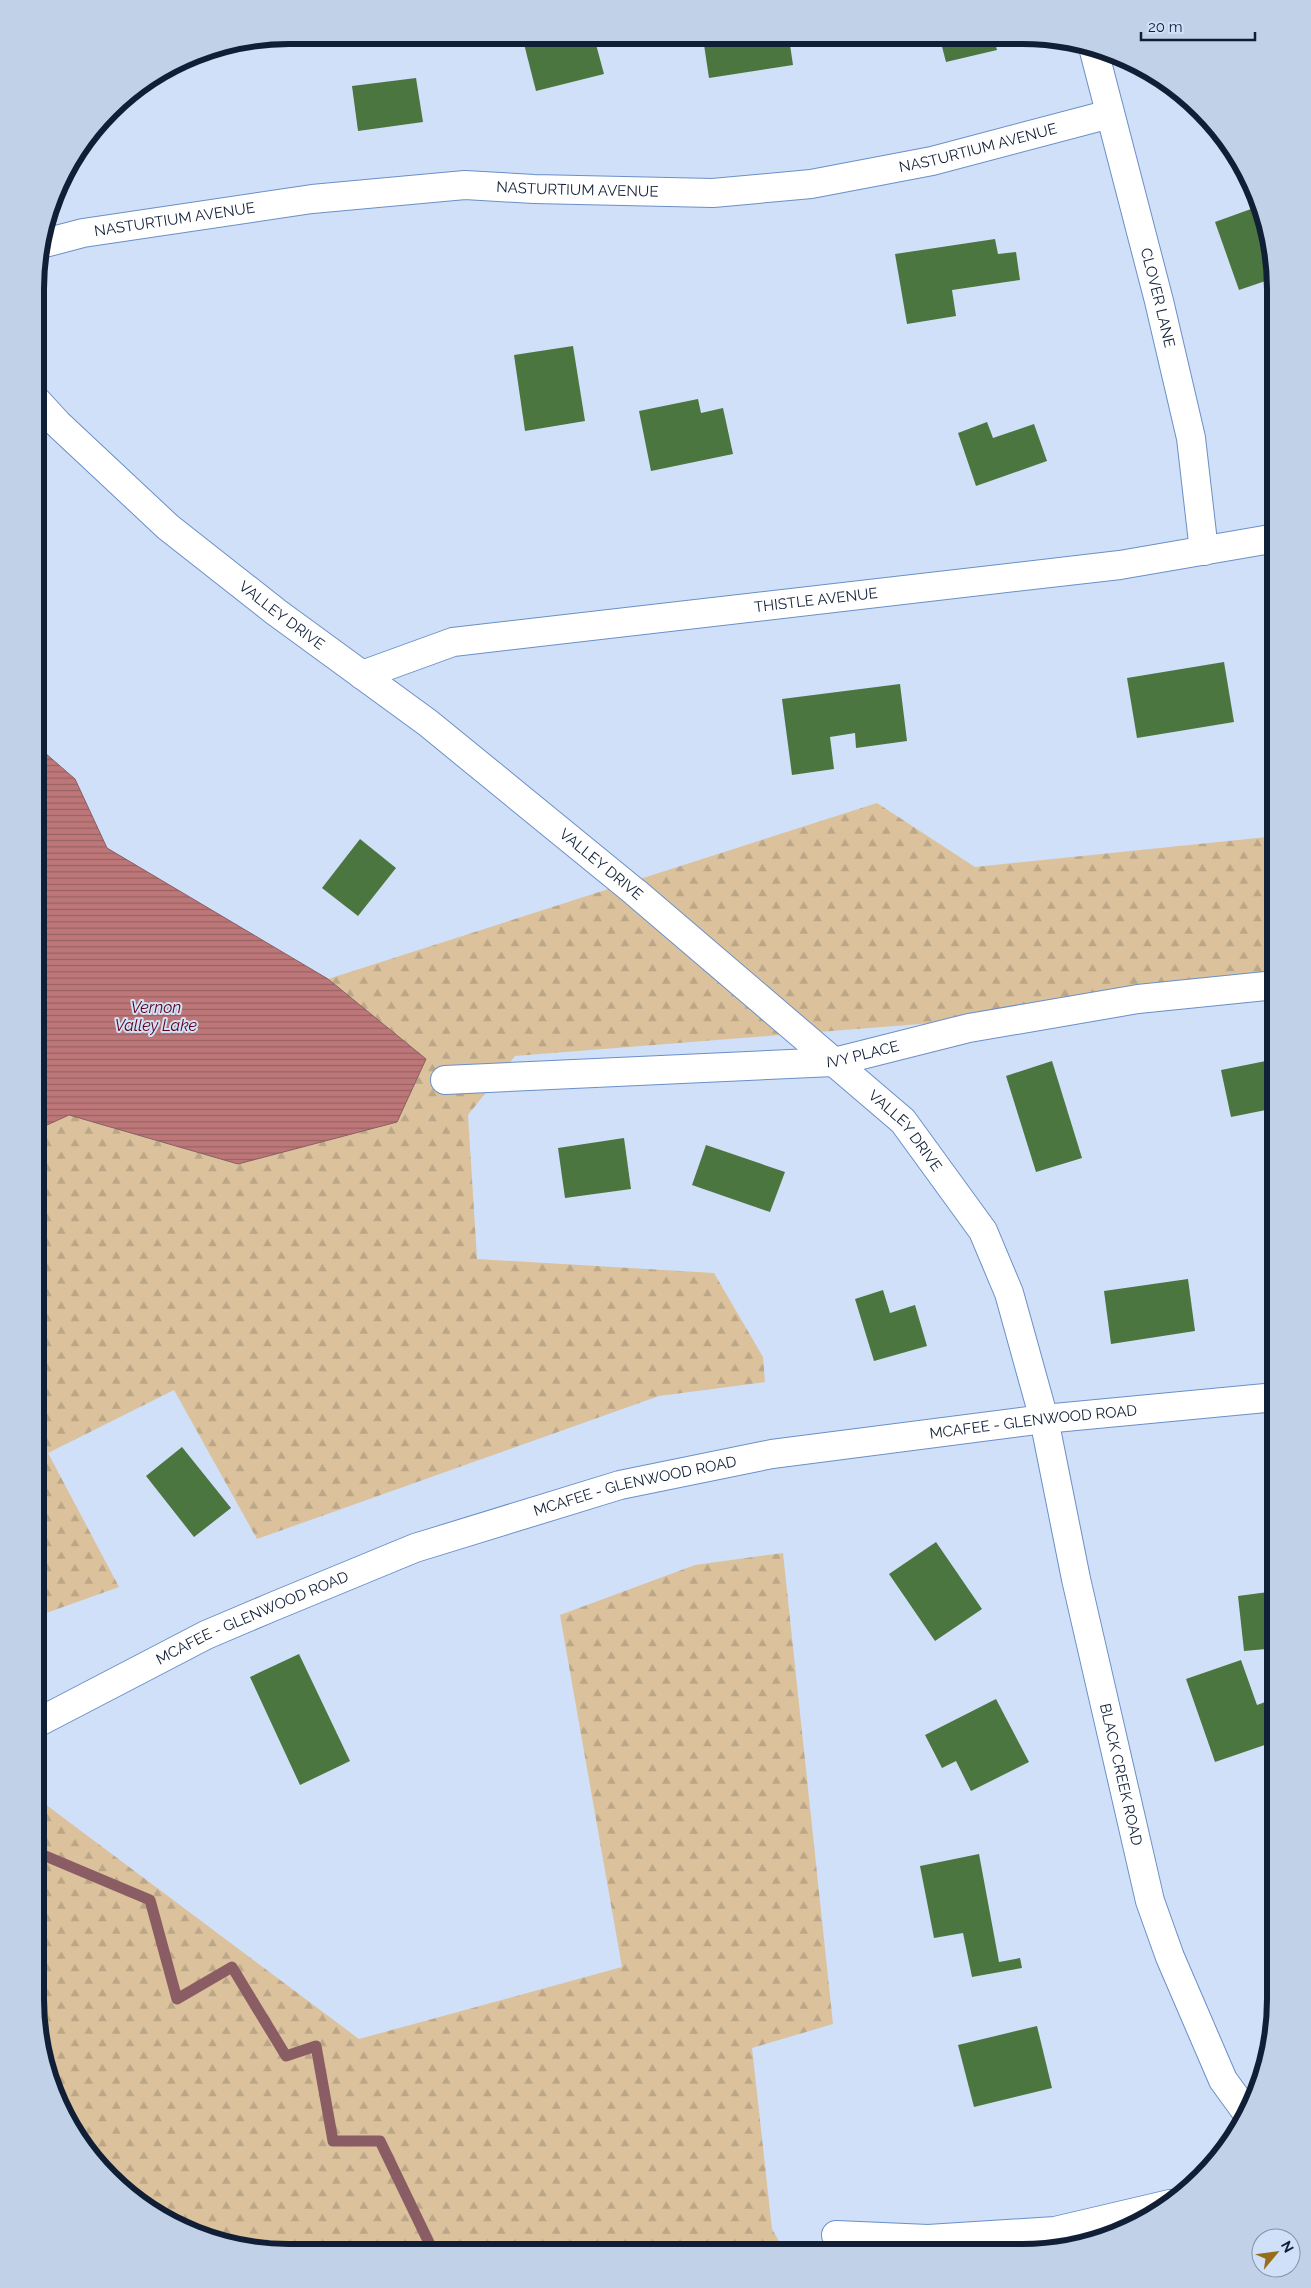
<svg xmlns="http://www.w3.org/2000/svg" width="1311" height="2288" viewBox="0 0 1311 2288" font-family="Raleway,sans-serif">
	<defs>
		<pattern id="forest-firs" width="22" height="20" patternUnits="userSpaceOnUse" patternTransform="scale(1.25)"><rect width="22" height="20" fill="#dbc29c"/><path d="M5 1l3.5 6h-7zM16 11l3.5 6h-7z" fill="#bba687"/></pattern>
		<pattern id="water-rules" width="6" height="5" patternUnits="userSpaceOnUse" patternTransform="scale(1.25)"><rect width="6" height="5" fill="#be7778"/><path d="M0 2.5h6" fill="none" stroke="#996163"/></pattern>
	</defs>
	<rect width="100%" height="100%" fill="#d0e0f8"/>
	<!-- forest -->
	<g fill="url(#forest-firs)">
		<path d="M877,803L975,867L1276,836V996L515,1056L468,1115L477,1259L714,1273L763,1357L765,1382L659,1396L257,1539L174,1390L48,1453L119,1587L35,1617L36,1130L69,1115L238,1164L425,1058L328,979Z"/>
		<path d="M783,1553L833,2024L752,2048L772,2229L785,2252L255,2251L177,2227L122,2190L78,2141L49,2081L35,2000V1807L45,1804L359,2039L622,1967L560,1615L695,1565Z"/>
	</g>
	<!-- water -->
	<path fill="url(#water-rules)" stroke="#8a5d64" d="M37,746L75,779L107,848L328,979L426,1059L397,1122L238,1164L69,1115L36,1130Z"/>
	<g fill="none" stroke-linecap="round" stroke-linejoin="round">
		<!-- stream -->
		<path stroke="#8a5d64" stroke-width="11" d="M35,1847L36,1852L150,1900L177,1999L232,1967L286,2056L316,2046L333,2141H380L433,2251"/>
	</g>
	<!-- building -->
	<g fill="#4b763f">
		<path d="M538,37H594L604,74L536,91L523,40Z"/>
		<path d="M703,38H789L793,65L709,78Z"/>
		<path d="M940,39H994L997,50L946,62Z"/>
		<path d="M416,78L423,122L358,131L352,86Z"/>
		<path d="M1262,205L1274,278L1239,290L1215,222Z"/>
		<path d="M995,239L998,254L1016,252L1020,280L952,290L956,316L907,324L895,254Z"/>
		<path d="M573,346L585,421L525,431L514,355Z"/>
		<path d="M698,399L701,413L723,408L733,454L651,471L639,411Z"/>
		<path d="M987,422L993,438L1034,424L1047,461L976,486L958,433Z"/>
		<path d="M1224,662L1234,722L1137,738L1127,678Z"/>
		<path d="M900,684L907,741L856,748L855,733L830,737L834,769L792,775L782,699Z"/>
		<path d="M360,839L396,868L358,916L322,888Z"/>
		<path d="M1276,1059V1108L1231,1117L1221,1070Z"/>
		<path d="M1052,1061L1082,1158L1036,1172L1006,1076Z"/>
		<path d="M624,1138L631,1189L565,1198L558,1148Z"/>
		<path d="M706,1145L785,1172L770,1212L692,1185Z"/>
		<path d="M1188,1279L1195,1331L1111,1344L1104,1291Z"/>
		<path d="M883,1290L890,1313L915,1305L927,1346L874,1361L855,1299Z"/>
		<path d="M182,1447L231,1508L194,1537L146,1476Z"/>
		<path d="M936,1542L982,1609L935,1641L889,1574Z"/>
		<path d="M1276,1591V1648L1244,1651L1238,1596Z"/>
		<path d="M299,1654L350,1761L300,1785L250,1677Z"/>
		<path d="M1241,1660L1257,1705L1276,1698V1741L1215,1762L1186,1679Z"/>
		<path d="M996,1699L1029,1762L971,1791L956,1761L942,1768L925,1735Z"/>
		<path d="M979,1854L999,1962L1020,1958L1022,1968L972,1977L963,1933L934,1938L920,1866Z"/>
		<path d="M1037,2026L1052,2088L974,2107L958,2045Z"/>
	</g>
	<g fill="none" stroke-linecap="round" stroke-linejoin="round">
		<defs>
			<g id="minor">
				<path id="s1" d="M1093,47L1159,301L1191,438L1204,551"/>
				<path id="s2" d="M41,244L83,233L312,199L465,185L534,189L713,193L811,184L932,161L1110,114"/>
				<path id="s3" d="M37,401L58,424L168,527L276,612L428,723L635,892L903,1121L983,1231L1009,1293L1044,1419L1076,1579L1150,1901L1170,1957L1223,2080L1247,2113"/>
				<path id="s4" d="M362,675L453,642L1120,565L1276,538"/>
				<path id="s5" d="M445,1080L834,1062L969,1028L1138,999L1276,985"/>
				<path d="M836,2235L928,2239L1055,2231L1170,2204"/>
			</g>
			<g id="tertiary">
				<path id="s6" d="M35,1724L206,1635L272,1607L415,1548L620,1485L772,1454L1044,1419L1276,1397"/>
			</g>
		</defs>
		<!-- minor casing -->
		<use href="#minor" stroke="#6a8fc7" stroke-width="30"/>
		<!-- tertiary casing -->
		<use href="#tertiary" stroke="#6a8fc7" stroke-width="30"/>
		<!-- minor -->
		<use href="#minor" stroke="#fff" stroke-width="28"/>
		<!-- tertiary -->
		<use href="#tertiary" stroke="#fff" stroke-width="28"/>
	</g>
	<g text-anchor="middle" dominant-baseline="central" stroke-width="4" stroke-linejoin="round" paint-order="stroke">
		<!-- street labels -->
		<g font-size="15" fill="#111f36" stroke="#d0e0f8">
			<text stroke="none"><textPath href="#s2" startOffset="946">NASTURTIUM AVENUE</textPath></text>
			<text stroke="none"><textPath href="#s2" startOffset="541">NASTURTIUM AVENUE</textPath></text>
			<text stroke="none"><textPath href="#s2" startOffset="136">NASTURTIUM AVENUE</textPath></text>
			<text stroke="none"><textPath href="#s1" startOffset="259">CLOVER LANE</textPath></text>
			<text stroke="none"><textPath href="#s4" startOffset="462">THISTLE AVENUE</textPath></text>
			<text stroke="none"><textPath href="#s3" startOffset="326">VALLEY DRIVE</textPath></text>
			<text stroke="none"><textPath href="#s3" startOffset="731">VALLEY DRIVE</textPath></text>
			<text stroke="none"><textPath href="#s5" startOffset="419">IVY PLACE</textPath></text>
			<text stroke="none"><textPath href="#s3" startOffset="1136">VALLEY DRIVE</textPath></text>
			<text stroke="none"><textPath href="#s6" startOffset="1052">MCAFEE - GLENWOOD ROAD</textPath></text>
			<text stroke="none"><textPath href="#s6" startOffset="648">MCAFEE - GLENWOOD ROAD</textPath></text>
			<text stroke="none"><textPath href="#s6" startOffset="242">MCAFEE - GLENWOOD ROAD</textPath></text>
			<text stroke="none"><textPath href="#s3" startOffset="1825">BLACK CREEK ROAD</textPath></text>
		</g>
		<!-- water labels -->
		<g font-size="16" font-style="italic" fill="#5b0014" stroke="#d0e0f8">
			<text x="156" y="1007">Vernon<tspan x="156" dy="18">Valley Lake</tspan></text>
		</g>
	</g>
	<!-- crop -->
	<path d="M0 0H1311V2288H0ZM289 44H1022A245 245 0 0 1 1267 289V1999A245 245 0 0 1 1022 2244H289A245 245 0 0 1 44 1999V289A245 245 0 0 1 289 44Z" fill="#c1d1e8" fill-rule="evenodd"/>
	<path fill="none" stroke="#111f36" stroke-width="6" d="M289 44H1022A245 245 0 0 1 1267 289V1999A245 245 0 0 1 1022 2244H289A245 245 0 0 1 44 1999V289A245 245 0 0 1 289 44Z"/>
	<!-- north arrow -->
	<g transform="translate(1276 2253) rotate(61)"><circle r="24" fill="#d0e0f8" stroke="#8493aa"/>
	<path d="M0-4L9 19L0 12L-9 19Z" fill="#986d1a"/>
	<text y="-8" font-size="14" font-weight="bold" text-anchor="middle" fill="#111f36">N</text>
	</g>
	<!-- scale -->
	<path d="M1141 32v8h114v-8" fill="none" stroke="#111f36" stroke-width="2.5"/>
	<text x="1148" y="32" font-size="15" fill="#111f36" stroke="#d0e0f8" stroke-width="4" paint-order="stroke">20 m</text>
</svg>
